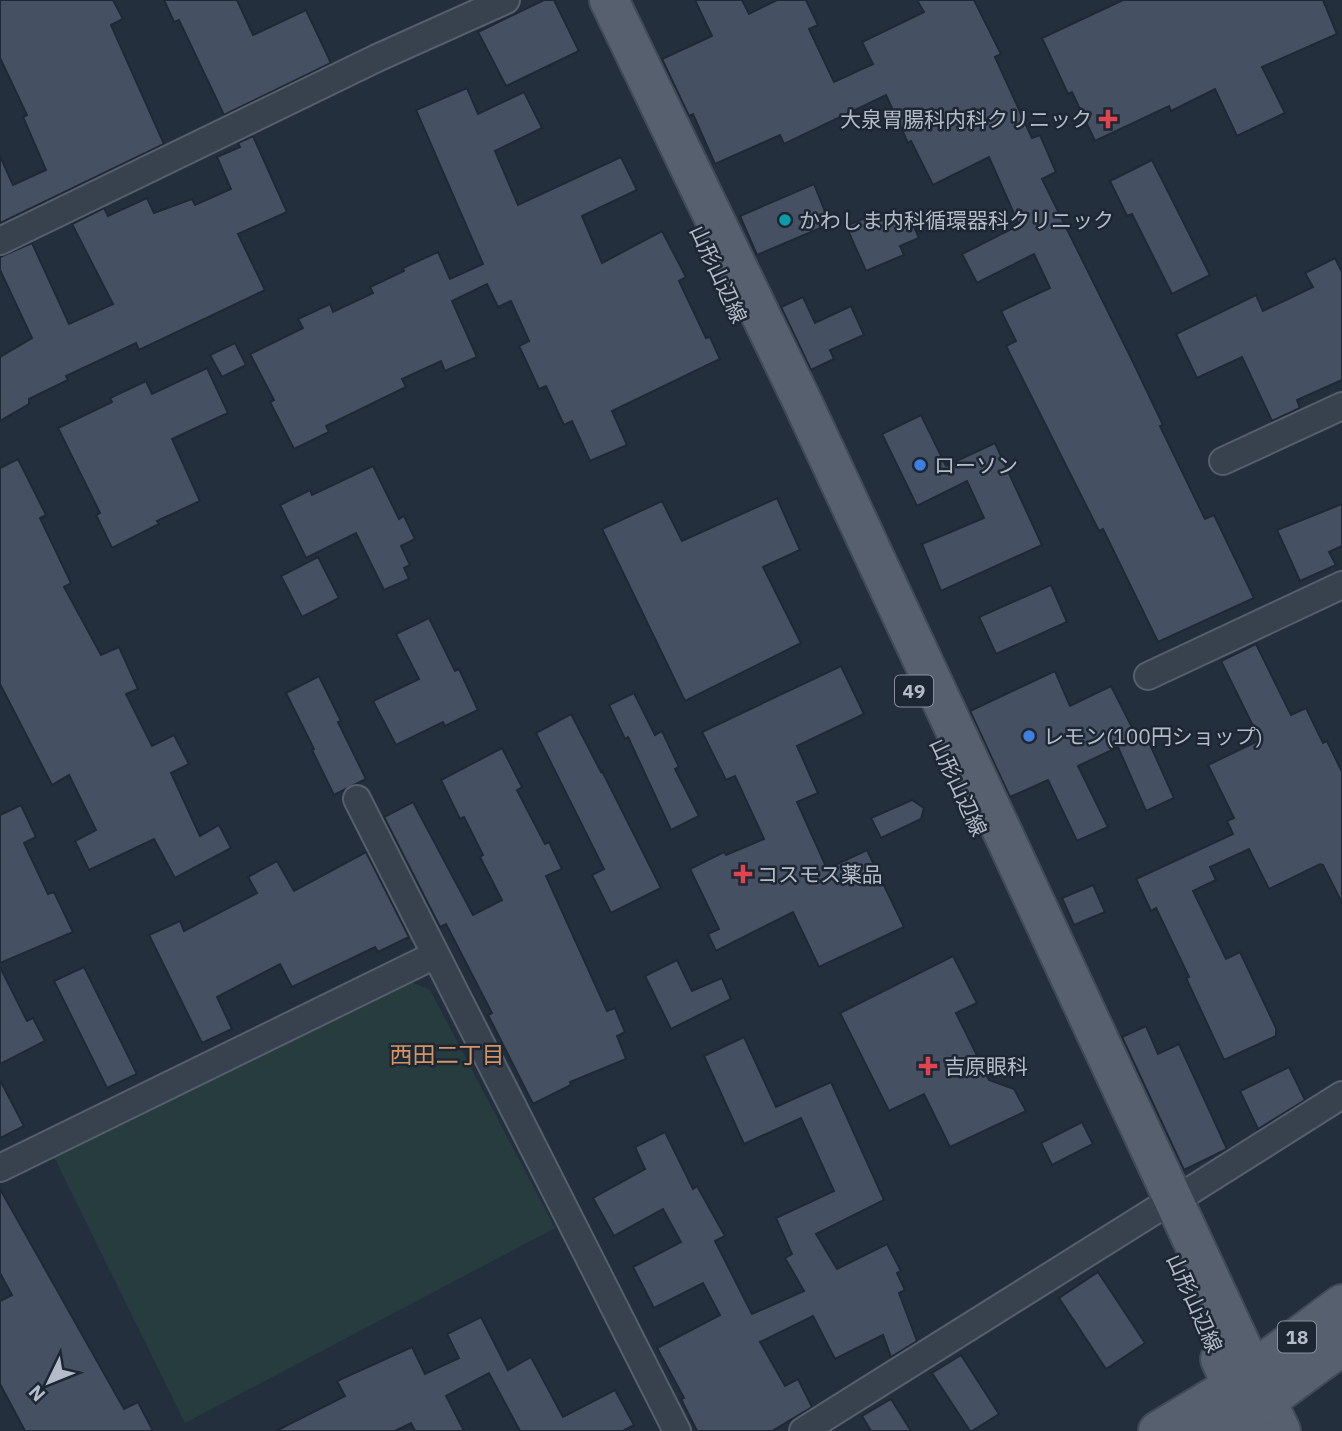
<svg xmlns="http://www.w3.org/2000/svg" width="1342" height="1431" viewBox="0 0 1342 1431" font-family="'IBM Plex Sans','Noto Sans JP',sans-serif">
	<rect width="100%" height="100%" fill="#242f3e"/>
	<!-- green -->
	<path fill="#263c3f" d="M409,981L430,990L555,1228L185,1423L54,1157Z"/>
	<!-- building -->
	<g fill="#455162" stroke="#1f2835" stroke-width="2">
		<path d="M0,0H113L123,19L111,25L164,144L0,223V156L13,185L46,170L23,117L27,115L0,58Z"/>
		<path d="M164,0H237L253,35L306,10L331,63L224,115L179,20L174,22Z"/>
		<path d="M544,0H554L579,51L506,86L478,32Z"/>
		<path d="M695,0H742L749,14L777,0H806L818,25L809,29L834,82L873,64L862,42L924,12L917,0H974L1001,54L995,57L1032,138L1040,135L1056,172L1042,179L1133,362L1163,425L1160,426L1205,519L1214,515L1254,598L1158,642L1103,529L1099,531L1006,346L1016,341L1001,311L1050,288L1034,254L977,283L962,254L1019,225L989,157L933,185L911,141L908,143L886,95L784,144L780,135L715,164L693,114L689,116L662,59L712,36Z"/>
		<path d="M1123,0H1323L1337,34L1262,67L1285,113L1237,136L1215,89L1171,111L1169,106L1095,141L1072,92L1068,94L1042,38Z"/>
		<path d="M467,88L478,114L524,92L542,128L495,151L518,205L621,157L637,190L582,216L602,263L662,231L686,277L679,281L706,338L710,337L720,359L612,411L627,445L590,461L572,421L564,425L546,386L539,389L519,346L529,341L511,301L498,307L487,284L452,301L477,357L445,371L441,361L402,379L406,387L326,426L329,432L294,449L270,402L274,400L250,354L303,328L298,319L330,304L333,312L373,293L370,287L404,271L403,268L438,252L450,279L483,264L416,110Z"/>
		<path d="M253,136L287,212L238,234L265,290L139,350L136,343L66,376L68,380L29,399V404L0,421V357L32,338L0,270V257L32,243L69,324L113,304L72,224L104,208L108,216L147,198L154,213L192,199L195,205L231,189L217,157L240,147L238,143Z"/>
		<path d="M1152,160L1210,275L1172,294L1132,214L1127,216L1110,181Z"/>
		<path d="M814,184L830,224L757,255L740,216Z"/>
		<path d="M906,209L919,238L900,246L904,255L866,271L846,226L865,218L869,226Z"/>
		<path d="M1335,258L1342,272V380L1297,400L1300,408L1272,421L1242,357L1197,378L1176,334L1256,295L1263,311L1313,287L1305,273Z"/>
		<path d="M803,297L815,323L851,306L864,335L830,350L834,359L811,370L781,307Z"/>
		<path d="M235,343L246,365L222,377L210,355Z"/>
		<path d="M207,368L228,413L172,439L200,501L157,521L159,524L112,548L96,515L100,513L58,428L112,402L110,398L146,381L152,394Z"/>
		<path d="M921,415L946,466L995,443L1042,545L941,591L922,544L984,518L967,481L917,506L882,434Z"/>
		<path d="M18,459L46,515L40,518L71,583L64,587L101,655L119,647L138,689L126,694L152,746L174,735L189,764L171,773L200,836L219,825L231,848L175,878L154,839L89,870L75,841L96,830L69,775L52,785L0,684V468Z"/>
		<path d="M373,466L399,519L404,516L415,539L401,546L410,565L404,568L409,579L384,590L356,533L306,558L280,505L310,490L312,495Z"/>
		<path d="M777,498L800,550L763,567L801,643L685,701L602,529L662,501L682,541Z"/>
		<path d="M1342,504V546L1329,552L1336,565L1300,581L1277,530Z"/>
		<path d="M318,557L339,598L302,617L281,576Z"/>
		<path d="M1051,585L1067,622L996,654L979,617Z"/>
		<path d="M429,618L455,671L459,669L478,710L445,726L443,722L396,745L373,701L419,679L396,634Z"/>
		<path d="M1256,644L1291,715L1306,708L1323,743L1327,741L1342,772V903L1323,865L1320,864L1269,889L1249,849L1210,867L1216,880L1193,891L1226,959L1240,952L1276,1028V1036L1224,1060L1186,978L1189,977L1156,908L1151,911L1136,879L1233,834L1227,821L1234,818L1208,765L1260,740L1221,661Z"/>
		<path d="M841,666L864,714L797,746L818,793L797,802L827,869L867,850L904,927L819,967L793,912L716,951L708,934L719,929L690,869L724,852L726,855L764,839L735,776L726,780L702,732Z"/>
		<path d="M1055,671L1070,706L1111,686L1140,743L1148,740L1174,798L1146,811L1118,747L1078,766L1108,827L1077,841L1048,780L1010,797L970,711Z"/>
		<path d="M319,676L341,721L338,722L366,779L334,795L312,750L314,749L286,693Z"/>
		<path d="M634,693L655,735L662,731L679,767L675,769L699,816L671,830L628,737L625,739L609,705Z"/>
		<path d="M571,714L601,772L602,771L661,888L611,913L592,875L604,869L536,733Z"/>
		<path d="M502,748L522,787L517,790L545,844L549,842L562,869L546,876L607,1011L615,1008L625,1032L617,1036L626,1059L570,1082L571,1085L533,1104L488,1015L492,1013L446,924L440,927L384,817L413,802L473,915L502,900L480,857L483,855L464,817L460,819L441,780Z"/>
		<path d="M912,800L924,808L921,819L881,838L871,818Z"/>
		<path d="M21,805L36,837L24,843L48,894L54,892L73,932L0,963V815Z"/>
		<path d="M366,852L409,937L378,952L375,947L292,987L280,964L217,997L232,1029L202,1043L149,935L180,921L184,931L257,893L248,877L277,861L294,891Z"/>
		<path d="M1093,885L1105,912L1074,925L1062,898Z"/>
		<path d="M953,956L977,1003L956,1013L989,1080L1014,1089L1026,1111L950,1147L924,1094L889,1111L840,1013Z"/>
		<path d="M677,960L692,991L722,978L731,999L671,1029L645,976Z"/>
		<path d="M0,967L27,1021L33,1018L45,1041L0,1064Z"/>
		<path d="M84,967L137,1074L107,1088L54,981Z"/>
		<path d="M1146,1026L1158,1054L1179,1044L1227,1149L1184,1170L1122,1037Z"/>
		<path d="M744,1037L776,1107L831,1082L884,1200L816,1234L837,1269L887,1244L901,1271L897,1273L905,1290L899,1293L917,1341L891,1357L883,1335L835,1359L813,1316L760,1342L785,1386L798,1379L812,1407L772,1431H697L681,1399L684,1398L657,1348L720,1315L703,1283L654,1308L633,1267L681,1242L663,1209L614,1236L593,1198L645,1169L635,1147L665,1132L693,1189L697,1186L725,1236L715,1241L752,1314L804,1291L785,1258L792,1254L776,1218L834,1191L801,1118L744,1144L704,1056Z"/>
		<path d="M1289,1067L1305,1100L1258,1129L1240,1091Z"/>
		<path d="M0,1080L24,1126L0,1138Z"/>
		<path d="M1082,1122L1093,1144L1052,1165L1041,1143Z"/>
		<path d="M0,1189L124,1409L138,1402L153,1431H25L0,1384V1301L12,1295L0,1273Z"/>
		<path d="M1098,1272L1145,1343L1106,1369L1059,1298Z"/>
		<path d="M481,1317L508,1370L531,1357L563,1417L615,1390L634,1425L623,1431H520L489,1373L446,1396L464,1431H415L411,1423L395,1431H276L345,1396L337,1381L412,1347L425,1374L459,1358L447,1334Z"/>
		<path d="M961,1355L999,1414L972,1431H970L932,1373Z"/>
		<path d="M891,1399L911,1431H871L862,1416Z"/>
	</g>
	<g fill="none" stroke-linecap="round" stroke-linejoin="round">
		<defs>
			<g id="minor">
				<path d="M0,241L377,58L506,0"/>
				<path d="M1223,461L1342,406"/>
				<path d="M1148,676L1342,585"/>
				<path d="M357,799L677,1431"/>
				<path d="M0,1168L435,955"/>
				<path d="M803,1431L1154,1211L1174,1201L1342,1095"/>
			</g>
			<g id="primary">
				<path d="M609,0L802,401L1281,1431"/>
				<path d="M1220,1359L1251,1431"/>
				<path d="M1158,1431L1232,1386L1342,1304"/>
				<path d="M1213,1431L1267,1401L1342,1346"/>
			</g>
		</defs>
		<!-- minor casing -->
		<use href="#minor" stroke="#565f6c" stroke-width="30"/>
		<!-- primary casing -->
		<use href="#primary" stroke="#414a57" stroke-width="42"/>
		<!-- minor -->
		<use href="#minor" stroke="#38414e" stroke-width="26"/>
		<!-- primary -->
		<use href="#primary" stroke="#56606e" stroke-width="38"/>
	</g>
	<!-- markers -->
	<g fill="#e0444e" stroke="#1d2633" stroke-width="2.5">
		<path d="M1104.5 108.5h7v7h7v7h-7v7h-7v-7h-7v-7h7z"/>
		<path d="M739.5 863.5h7v7h7v7h-7v7h-7v-7h-7v-7h7z"/>
		<path d="M924.5 1055.5h7v7h7v7h-7v7h-7v-7h-7v-7h7z"/>
	</g>
	<circle fill="#0f9aa8" stroke="#1d2633" stroke-width="2.5" cx="785" cy="220" r="7"/>
	<g fill="#3f7fe0" stroke="#1d2633" stroke-width="2.5">
		<circle cx="920" cy="465" r="7"/>
		<circle cx="1029" cy="736" r="7"/>
	</g>
	<g text-anchor="middle" dominant-baseline="central" stroke-width="5" stroke-linejoin="round" paint-order="stroke">
		<!-- shield labels -->
		<g fill="#1d2633" stroke="#878f9c" stroke-width="2">
			<rect x="895" y="675.5" width="38" height="31" rx="5"/>
			<rect x="1278" y="1321.5" width="38" height="31" rx="5"/>
		</g>
		<g font-size="19" font-weight="bold" fill="#b4bcc9">
			<text x="914" y="691">49</text>
			<text x="1297" y="1337">18</text>
		</g>
		<!-- poi labels -->
		<g font-size="21" fill="#b4bcc9" stroke="#1d2633" text-anchor="start">
			<text x="1092" y="119" text-anchor="end">大泉胃腸科内科クリニック</text>
			<text x="799" y="220">かわしま内科循環器科クリニック</text>
			<text x="934" y="465">ローソン</text>
			<text x="1043" y="736">レモン(100円ショップ)</text>
			<text x="757" y="874">コスモス薬品</text>
			<text x="944" y="1066">吉原眼科</text>
		</g>
		<!-- street labels -->
		<g font-size="21" fill="#b4bcc9" stroke="#1d2633">
			<text transform="translate(719 274) rotate(65)">山形山辺線</text>
			<text transform="translate(959 787) rotate(65)">山形山辺線</text>
			<text transform="translate(1195 1303) rotate(66)">山形山辺線</text>
		</g>
		<!-- neighbourhood labels -->
		<g font-size="23" fill="#d59563" stroke="#1d2633">
			<text x="447" y="1054">西田二丁目</text>
		</g>
	</g>
	<!-- north arrow -->
	<g transform="translate(49 1382) rotate(227)" stroke="#1d2633" stroke-width="5" paint-order="stroke">
	<path d="M0-5L12 26L0 18L-12 26Z" fill="#b4bcc9"/>
	<text y="-10" font-size="19" font-weight="bold" text-anchor="middle" fill="#b4bcc9">N</text>
	</g>
</svg>
